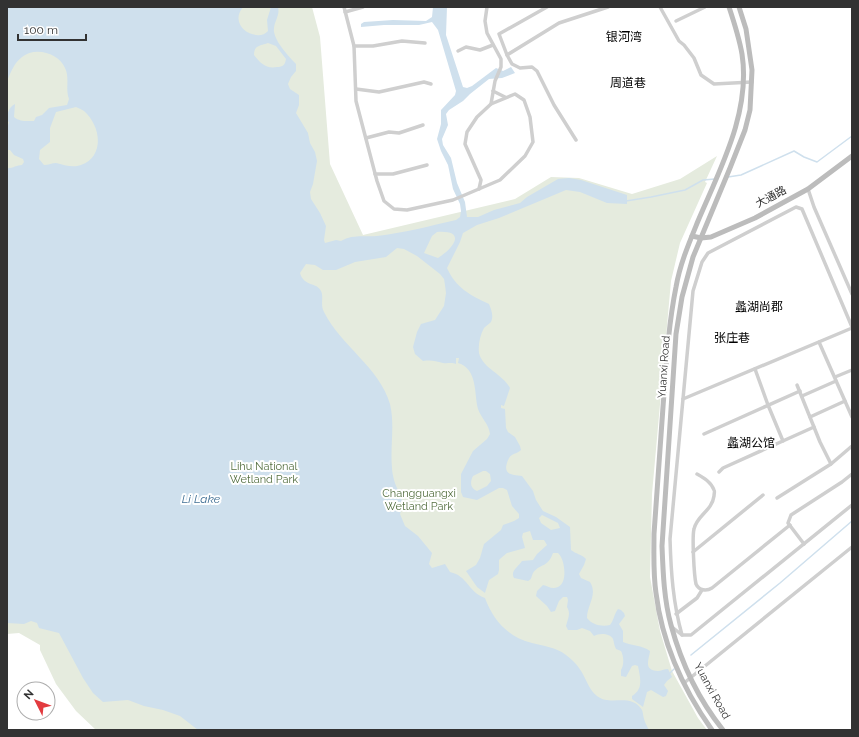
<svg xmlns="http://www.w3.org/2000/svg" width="859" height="737" viewBox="0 0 859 737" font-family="Raleway,'Noto Sans SC',sans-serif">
	<rect width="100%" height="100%" fill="#fff"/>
	<!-- green -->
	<path fill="#e5ebde" d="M7,7H312L320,37L330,164L363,235L515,199L551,177L579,178L632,194L680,179L717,156L705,182L707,183L680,243L671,281L652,494L650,577L660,631L672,671L698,718L707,730H96L76,711L56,684L40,650V645L19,633L7,634Z"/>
	<!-- water -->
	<path fill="#cfe0ed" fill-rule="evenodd" d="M7,7H243C227,27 258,43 268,31L267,20L271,7H278C280,15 275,20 274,28C272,39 289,57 296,64V71L291,77L288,84L290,89L299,95V105L296,113L308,133L310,143L315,152L317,161L313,184L310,192L311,199L320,213L326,226L324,240L325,243L336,240L341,241C352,234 364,237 377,236C403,233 430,226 456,220L460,217L461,211L460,204L453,189L448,165L441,151L437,139L441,124V110L455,95L456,91L438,30L432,22L419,25H384L361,27V24L364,22L393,20L426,21L432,17L433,7H447L446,35L463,87L467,88L472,86L496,68L503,71L511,67L515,73L502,78L489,79L470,94L463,101L449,110L446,114L448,125L442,139L443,145L451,158L457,183L465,202L467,217H478L494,210L520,203L527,197L558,179L569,178L581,180L627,195V204L607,203L580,192L566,190L499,218L477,225L463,233L460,242L447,268C456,288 470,295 489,304C491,309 494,316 491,322C489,324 486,326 484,328C480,335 478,345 479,353C483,369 503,374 510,388L504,406L501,405V408L505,409L506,428L508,432L515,437L520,446L521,450C518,453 515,453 512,455C509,457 508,460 507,463C503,475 513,475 522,476L533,491L536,500L543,511L556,517L570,527L571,550C576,554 581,554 586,559L584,565L579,574L581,578L590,582C598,595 587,605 587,618C592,625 602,627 610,625C614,620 614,614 618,609L621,610L624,613L625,616L619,624L623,631V642C632,646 642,645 650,651C649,660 643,670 658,671C661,671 664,669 668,669L672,677L667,681L664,685L668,691L666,696L663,697L651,690L647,692L643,707L632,699V696C644,689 640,677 638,666L635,665L632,666L626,677L621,676V670C624,665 624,657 621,651L616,649C614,645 614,642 613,639C610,633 599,633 594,636L590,631L582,628L577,630H568L566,626C568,618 571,614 567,607L568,600L567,597H563L559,601L555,611L551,612L547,606L536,596L537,591L543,585C548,586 552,590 558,587C568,583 565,559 558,553H553C548,568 540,563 533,573C531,577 532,579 528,581L514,578C510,571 518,567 522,561L533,560L537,554L547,545L544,540H533L530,531L523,533L522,537L525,548L507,553L501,558L499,560V570L498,574L489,580L485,593L477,587L466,571L476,565L480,558L484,544L501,530L503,525L514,521L519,518V514L512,506L507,490L503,488H499L477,500L463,497L461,492V474L473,451L487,439L490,434C489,424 481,418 478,409C474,394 478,369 458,363L459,358H456V364C451,362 448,364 443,363C435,361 432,360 423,361L415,354L413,347L417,332L421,324L435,320L444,306L446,293L445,285L444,279L440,274L417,256L404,249L397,248L386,257L355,262L336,270H323L315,265L306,264L300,273C304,287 317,282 321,291C324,297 320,305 324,312C341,346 379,367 390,404C395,425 390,446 392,468C392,471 393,476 394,480C398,494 406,498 400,514L405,526L418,536L432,553L429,564L432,568L445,564L450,572C468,576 468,592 485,598C493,620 508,637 532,643C543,646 556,647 566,655C571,659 576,663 579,668C586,677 588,689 597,696C611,707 630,692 642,710C643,712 643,716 644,719C645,723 647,726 649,730H198L180,716L163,710L144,706L128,700L103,702L93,693L83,678L59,633L39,628L37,623L31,621L24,624L7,623V168C11,169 17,165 22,165L24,162L23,159L14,155L10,150H7V128L9,122L7,121C7,114 8,108 15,104L14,117C20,122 27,121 34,121L36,117L42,115L49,108L67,105L69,99C65,89 70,78 65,68C59,53 35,46 22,57C14,63 11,72 7,81ZM268,43L276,46L286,59C285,65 283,67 277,67C266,69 260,63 254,55C254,45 260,46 268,43ZM76,107C79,108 82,110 84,111C101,126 105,156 81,165C73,168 64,165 56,163C52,163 49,165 44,165L39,159L40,150L50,142V128L56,112ZM437,232C467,230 454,248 438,258L424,253L432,236ZM483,471H486L490,474L491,481L487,486L477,491C470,488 470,482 473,476ZM542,515L558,523L560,528L551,530L541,523L539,518Z"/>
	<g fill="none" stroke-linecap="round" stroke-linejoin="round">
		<!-- stream -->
		<g stroke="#cfe0ed" stroke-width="1.5">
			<path d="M728,177L741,175L794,151L804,157L817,162L852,136"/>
			<path d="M626,201L651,197L685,190L703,180L715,179"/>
			<path d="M691,655L780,583L852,521"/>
			<path d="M670,673L674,669"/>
		</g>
		<!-- street -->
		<g stroke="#cfcfcf" stroke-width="3.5">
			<path d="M344,7L354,46L356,101L377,181L384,201L394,209L407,210L453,200L500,180L525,156L533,142L530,117L524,100L515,94L491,104"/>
			<path d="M547,7L499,34L507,55L559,23L608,7"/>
			<path d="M660,7L679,41L684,45L694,58L701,75L714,84L752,82"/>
			<path d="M345,12L363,7"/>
			<path d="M676,21L705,7"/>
			<path d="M354,46H373L402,41L425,43"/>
			<path d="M458,51L466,47L480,50L493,45"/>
			<path d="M507,55L512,64L520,68L532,67L537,71L554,105L576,140"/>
			<path d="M356,89L379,92L424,82L431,84"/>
			<path d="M493,91L505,97"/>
			<path d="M366,138L389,132L399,133L423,125"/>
			<path d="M375,174H393L427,165"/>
			<path d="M479,189L481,180L465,144L467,132L477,117L491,104L495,81L501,67V59L487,33L485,21L487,7"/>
			<path d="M808,189L814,207L852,294"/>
			<path d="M819,342L852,417"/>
			<path d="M755,369L768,405L783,441"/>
			<path d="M835,377L852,370"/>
			<path d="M797,385L820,442L831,464"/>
			<path d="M802,396L836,381"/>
			<path d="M683,399L852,328"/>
			<path d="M810,417L845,401"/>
			<path d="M704,434L800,391"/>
			<path d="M719,472L723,468L814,427"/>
			<path d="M697,474C704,478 711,482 714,490C715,491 714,494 714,496C712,511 697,515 694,529C692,537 694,575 696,584C699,591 707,591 712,588L790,525"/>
			<path d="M777,498L831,464L852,446"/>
			<path d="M804,544L788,523L791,515L842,482L852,474"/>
			<path d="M693,552L763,495"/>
			<path d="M676,614L697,598L702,590"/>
			<path d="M672,627L682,635H691L852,505"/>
			<path d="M682,635C673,603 671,572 670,539L693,291L702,262L708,253L796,207L802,209L852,327"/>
			<path d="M684,683L852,547"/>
		</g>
		<!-- secondary -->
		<g stroke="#bcbcbc" stroke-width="5">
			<path d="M692,236L701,238L711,237L755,218L808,189L852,156"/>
			<path d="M712,730C683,689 662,642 656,593C653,573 654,554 654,534C657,492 660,450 663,407C666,367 668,327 676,287C680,264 689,243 698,221C720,169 751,112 742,54C739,37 734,22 729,7"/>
			<path d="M723,730C699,700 681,662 671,625C664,600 663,572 662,546L676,334L682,297L693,257L730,168L745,130L750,110L752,70L746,29L739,7"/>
		</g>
	</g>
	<g text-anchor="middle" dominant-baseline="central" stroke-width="4" stroke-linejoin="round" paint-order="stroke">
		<!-- street labels -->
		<g font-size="11" fill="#323232" stroke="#fff">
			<text transform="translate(771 197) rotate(-28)">大通路</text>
			<text transform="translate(664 367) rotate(-86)">Yuanxi Road</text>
			<text transform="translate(712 691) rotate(61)">Yuanxi Road</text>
		</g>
		<!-- park labels -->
		<g font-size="11" fill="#536e3f" stroke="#fff">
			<text x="264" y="466">Lihu National<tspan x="264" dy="13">Wetland Park</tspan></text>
			<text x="419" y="493">Changguangxi<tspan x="419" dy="13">Wetland Park</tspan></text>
		</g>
		<!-- neighbourhood labels -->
		<g font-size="12" fill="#000" stroke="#fff">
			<text x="624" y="37">银河湾</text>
			<text x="628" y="83">周道巷</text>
			<text x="759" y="307">蠡湖尚郡</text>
			<text x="732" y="338">张庄巷</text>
			<text x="751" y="443">蠡湖公馆</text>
		</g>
		<!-- water labels -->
		<g font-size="12" font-style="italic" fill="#406f94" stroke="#fff">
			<text x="201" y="499">Li Lake</text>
		</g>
	</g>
	<!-- border -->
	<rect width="859" height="737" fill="none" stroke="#323232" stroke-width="16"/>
	<!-- north arrow -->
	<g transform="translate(36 701) rotate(312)"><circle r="19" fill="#ffffff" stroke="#adadad"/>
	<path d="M0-3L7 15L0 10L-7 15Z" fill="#e23b3f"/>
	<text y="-6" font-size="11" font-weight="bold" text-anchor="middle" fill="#323232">N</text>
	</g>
	<!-- scale -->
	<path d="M18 34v6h68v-6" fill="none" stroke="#323232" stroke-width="2"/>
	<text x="24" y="34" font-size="12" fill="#323232" stroke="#ffffff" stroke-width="3" paint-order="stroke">100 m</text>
</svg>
